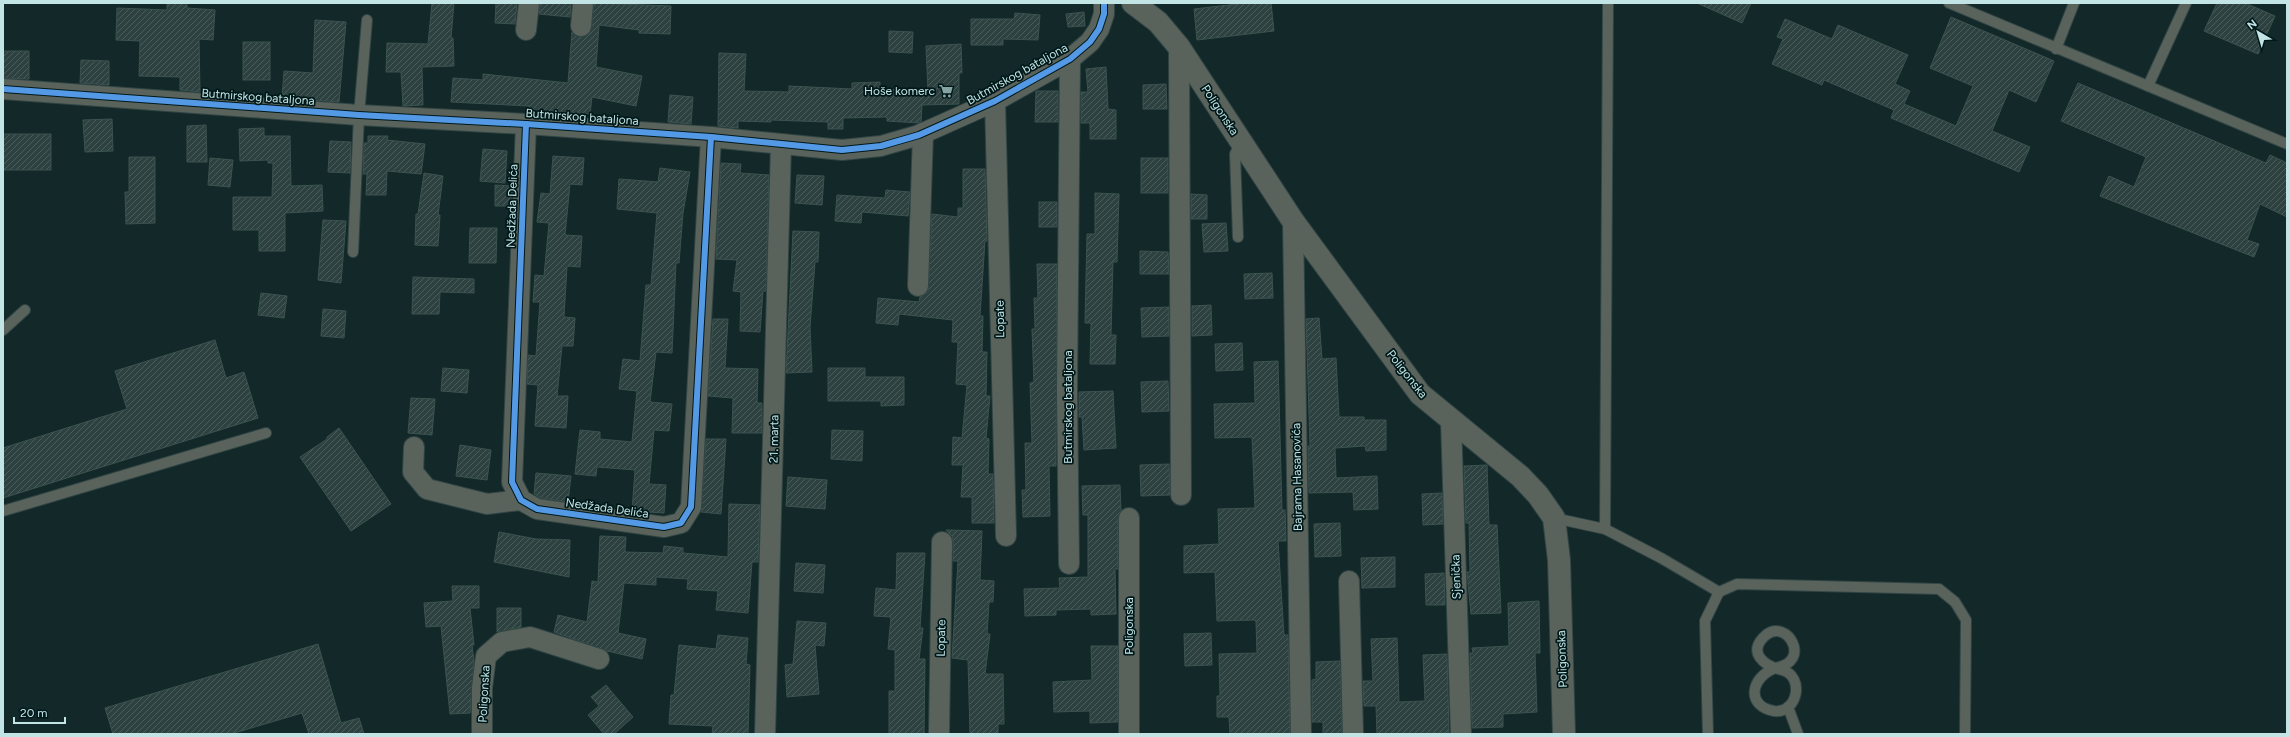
<svg xmlns="http://www.w3.org/2000/svg" width="2290" height="737" viewBox="0 0 2290 737" font-family="Figtree,sans-serif">
	<defs>
		<pattern id="building-hatch" width="6" height="6" patternUnits="userSpaceOnUse"><rect width="6" height="6" fill="#2d4240"/><path d="M-1 1l2-2M0 6l6-6M5 7l2-2" fill="none" stroke="#4a5d5b"/></pattern>
	</defs>
	<rect width="100%" height="100%" fill="#132929"/>
	<!-- building -->
	<g fill="url(#building-hatch)" stroke="#3b5350">
		<path d="M167,3H187V8L215,10L213,40L199,39L200,92L180,90V77L139,76L140,41L116,40L117,8L167,10Z"/>
		<path d="M432,3H454L451,38H453L454,66L422,67L423,105L403,106L401,72H386L387,43L428,44Z"/>
		<path d="M496,3H517L515,24L495,23Z"/>
		<path d="M540,3H571L570,17L539,14Z"/>
		<path d="M594,3L671,6L670,34L639,33V30L599,25L596,67L642,76L636,106L592,97L590,114L551,111V114L528,112L529,106L451,102L453,78L483,80V74L568,83L572,32L580,37L590,33Z"/>
		<path d="M1246,3H1271L1274,31L1197,40L1194,9Z"/>
		<path d="M1697,3H1751L1742,23Z"/>
		<path d="M2217,3H2245L2275,16L2258,54L2204,31Z"/>
		<path d="M1084,12L1085,26L1068,27L1066,14Z"/>
		<path d="M1015,13L1040,15L1038,40L1003,39V45H971V19H1014Z"/>
		<path d="M1951,17L2054,61L2036,102L2009,90L1992,131L2030,147L2019,172L1891,118L1894,110L1824,80L1822,85L1772,64L1783,39L1777,37L1785,19L1832,39L1838,25L1908,55L1895,84L1910,91L1904,104L1956,126L1973,86L1930,68Z"/>
		<path d="M315,20L346,22L339,102L282,98L284,71L313,73Z"/>
		<path d="M889,31L913,32L912,53L889,52Z"/>
		<rect x="243" y="42" width="27" height="38"/>
		<path d="M961,44L962,73H959V104L922,105L921,122L919,123L887,121V117L843,118V129H828V122L771,120V122L738,121V128L718,126L719,53L746,54L744,91L789,92V86L852,89V83L880,82V89L928,91L926,46Z"/>
		<path d="M3,51H29V79L3,78Z"/>
		<path d="M81,60L109,61V85L80,83Z"/>
		<path d="M1106,67L1108,109L1116,110V139H1090V123H1081V92H1088L1086,69Z"/>
		<path d="M2078,83L2266,163L2270,155L2287,163V217L2260,204L2247,240L2259,244L2254,257L2100,196L2109,176L2134,187L2146,157L2061,121Z"/>
		<path d="M1166,84L1167,109H1143V85Z"/>
		<path d="M1036,91H1058V122H1035Z"/>
		<path d="M670,95L693,97L691,124L668,122Z"/>
		<path d="M112,119L113,151L85,152L83,120Z"/>
		<path d="M206,125L207,162H187V126Z"/>
		<path d="M264,128V136H290L291,186L322,185L323,211L285,213V251H259V230H233V197H272L273,163H268V160L240,161L239,129Z"/>
		<rect x="3" y="134" width="48" height="36"/>
		<path d="M368,136H388L387,140L425,144L421,174L387,171L386,195H366L367,174H363L364,143H368Z"/>
		<path d="M330,141L351,142L350,173L328,172Z"/>
		<path d="M483,149L507,151L505,183L480,181Z"/>
		<path d="M553,156L584,158L582,185L570,184L565,235L582,236L580,267L567,266L564,317L575,318L573,346H562L557,396H568L566,428L535,426L538,385L527,384L528,355L536,356L540,302H533L535,275L544,276L549,223L537,222L541,193L550,194Z"/>
		<path d="M129,157H155V223L126,224L125,192H129Z"/>
		<path d="M210,158L233,160L230,187L208,185Z"/>
		<rect x="1141" y="158" width="27" height="35"/>
		<path d="M721,163L741,164L740,173L769,175L766,291H763L760,332L740,331L741,292L733,291L737,260L716,259Z"/>
		<path d="M660,168L690,172L683,213L679,263H676L672,353L656,352L650,402L672,404L669,431L654,430L649,484L666,485L664,513L632,511L635,470L597,467L596,476L575,474L580,430L600,432V439L632,442L637,391L619,389L623,359L640,361L646,285H651L657,213L617,209L619,179L658,182Z"/>
		<path d="M963,169H985L987,241H985L980,316H983L982,352H987L986,396H990L986,438L989,439L988,474H993L994,523H972V497H961L963,465H952L953,437L962,438L967,385L956,384L958,342H952L953,320L899,314L898,325L876,323L878,298L919,302L920,297L928,292L932,214L958,217V208H963Z"/>
		<path d="M424,173L443,176L438,215H440L438,246L415,245L416,214H418Z"/>
		<path d="M797,175L824,176L822,205L795,203Z"/>
		<path d="M495,185L512,186L511,206H495Z"/>
		<path d="M886,190L910,192L908,216L862,212L861,223L835,221L837,195L885,198Z"/>
		<path d="M1095,193L1119,194L1117,262H1113L1111,335H1116L1115,364H1090L1091,323H1085L1087,234H1095Z"/>
		<path d="M1191,194L1207,195V219H1191Z"/>
		<rect x="1039" y="202" width="18" height="25"/>
		<path d="M323,220L346,221L341,283L318,280Z"/>
		<path d="M1226,223L1228,251L1204,252L1202,224Z"/>
		<path d="M470,228H497L496,263H469Z"/>
		<path d="M793,231L819,232L818,262H815L810,327L812,372L786,373Z"/>
		<path d="M1140,251L1168,252L1169,274H1140Z"/>
		<path d="M1037,264H1057L1056,466H1049L1050,516L1023,517L1022,490H1026L1025,443H1032L1030,383L1034,382L1032,329H1035L1034,298H1038Z"/>
		<path d="M1272,273L1273,298L1245,299L1244,274Z"/>
		<path d="M413,277L474,279V293L440,292L439,314H412Z"/>
		<path d="M261,293L287,296L284,318L258,315Z"/>
		<path d="M1211,305L1212,335L1192,336V306Z"/>
		<path d="M1169,307V336L1142,337L1141,308Z"/>
		<path d="M323,309L346,311L344,338L321,336Z"/>
		<path d="M1319,318L1322,359L1336,358L1339,417H1364V420H1386V450L1366,451L1365,446L1335,448L1336,478L1377,476L1378,509L1354,510L1353,492L1309,493L1308,446H1310L1306,319Z"/>
		<path d="M713,319H728L725,368L758,369L757,403H762V433H732L733,398L708,396Z"/>
		<path d="M215,340L226,378L244,372L258,418L3,498V448L127,409L115,371Z"/>
		<path d="M1242,343L1243,370L1216,371L1215,344Z"/>
		<path d="M1278,361L1282,510H1285L1286,541H1278L1284,635H1288L1290,734H1230L1229,717H1217V696H1220L1219,654L1257,653L1256,622L1255,620L1217,621L1215,572L1184,573V546L1219,544L1218,509L1255,508L1252,437L1215,438L1214,404L1255,403L1254,362Z"/>
		<path d="M443,368L469,370L467,393L441,391Z"/>
		<path d="M828,368H865V377H904V405L881,406V401H828Z"/>
		<path d="M1168,381L1169,411L1142,412L1141,382Z"/>
		<path d="M1113,391L1116,448L1084,450L1082,417H1079V392Z"/>
		<path d="M411,398L435,399L432,435L408,433Z"/>
		<path d="M339,428L391,504L351,531L300,457L327,439V437Z"/>
		<path d="M832,430L863,431L862,461L831,459Z"/>
		<path d="M706,439H726L721,514L701,512Z"/>
		<path d="M460,445L491,450L487,480L456,476Z"/>
		<path d="M1169,464L1170,495L1141,496L1140,465Z"/>
		<path d="M1487,465L1489,525H1497L1501,613L1471,614L1467,572H1470L1469,523H1466L1464,466Z"/>
		<path d="M536,473L571,476L568,502L541,498L534,494Z"/>
		<path d="M788,477L827,480L825,509L786,506Z"/>
		<path d="M1120,485L1121,510L1118,518V569H1115L1116,614L1091,615V609L1056,610V615L1025,616L1024,589L1060,588L1059,578L1088,577V515H1083L1082,486Z"/>
		<path d="M1442,493L1443,524L1423,525L1422,494Z"/>
		<path d="M729,504L760,505L758,562H752L748,613L716,610L718,591L687,589L688,579L656,577V585L624,583L618,633L646,639L642,659L607,651L554,632L558,615L587,622L592,581L598,582L600,536L626,537L625,552L663,553L664,546L683,548V553L728,557Z"/>
		<path d="M1340,523L1341,556L1315,557L1314,524Z"/>
		<path d="M946,530L982,531L980,580L994,581L993,602H989L987,634H990L985,674H1003L1004,724H998V734H970L968,660L952,658L958,561H953V542L952,536Z"/>
		<path d="M499,532L536,539L570,540L569,577L494,562Z"/>
		<path d="M897,553H925L920,628H923L919,659H925L924,734H889V691H895V650L888,649L891,617L874,616L876,588L896,590Z"/>
		<path d="M1395,557V587L1362,588L1361,558Z"/>
		<path d="M796,563L825,565L823,593L794,591Z"/>
		<path d="M1444,573L1445,605H1426L1425,574Z"/>
		<path d="M452,586H479V608H470L474,645H472L474,661L470,713L450,714L441,626L426,627L424,603L453,601Z"/>
		<path d="M1539,601L1540,653H1535L1537,712L1503,714V727L1472,728L1470,653H1473L1472,648L1509,646L1508,603Z"/>
		<path d="M497,608H521V627L497,632Z"/>
		<path d="M797,621L826,623L824,646L815,645L819,694L787,697L785,665L793,664Z"/>
		<path d="M1211,633L1212,665L1185,666L1184,634Z"/>
		<path d="M718,635L748,638L746,664L750,665L748,734H712L713,726L669,724L671,695H674L679,645L716,649Z"/>
		<path d="M1397,638L1399,702L1425,701L1423,655L1447,654L1449,733L1377,734L1376,706H1364L1363,681H1373L1371,639Z"/>
		<path d="M318,644L341,723L359,718L364,734H309L302,713L231,734H113L105,708Z"/>
		<path d="M1091,646H1118V722L1090,723V711L1054,712L1053,682L1092,680Z"/>
		<path d="M1340,661L1342,734H1323V722H1312V680L1316,679V662Z"/>
		<path d="M606,685L633,717L614,734H604L588,715L599,706L591,697Z"/>
	</g>
	<g fill="none" stroke-linecap="round" stroke-linejoin="round">
		<defs>
			<g id="service">
				<path d="M1949,3L2287,144"/>
				<path d="M2056,49L2074,3"/>
				<path d="M2148,86L2186,3"/>
				<path d="M1238,237L1235,154L1241,142"/>
				<path d="M353,252L359,115L367,20"/>
				<path d="M3,330L25,310"/>
				<path d="M3,511L266,433"/>
				<path d="M1554,518L1605,529L1661,558L1719,592"/>
				<path d="M1605,529L1608,3"/>
				<path d="M1775,668C1750,678 1746,706 1774,711C1798,714 1805,676 1782,670C1764,666 1746,652 1766,635C1787,618 1813,662 1775,668"/>
				<path d="M1788,707L1798,734"/>
				<path d="M1708,734L1705,621L1719,592L1737,584L1939,589L1955,602L1966,620L1965,734"/>
			</g>
			<g id="minor">
				<path d="M581,26L583,3"/>
				<path d="M526,30L529,3"/>
				<path d="M1179,47L1181,495"/>
				<path d="M3,89L359,115L526,124L711,137L842,150L881,146L919,135L995,101L1070,59L1090,42L1099,29L1104,14V3"/>
				<path d="M995,101L1006,536"/>
				<path d="M526,124L512,482L521,500L537,509L664,527L681,523L691,507L711,137"/>
				<path d="M1293,221L1301,734"/>
				<path d="M918,286L923,133"/>
				<path d="M1451,421L1461,734"/>
				<path d="M414,447L413,472L427,489L487,504L521,500"/>
				<path d="M1069,564L1067,390L1070,59"/>
				<path d="M1349,581L1353,734"/>
				<path d="M482,734V688L486,656L502,642L530,637L599,659"/>
				<path d="M765,734L781,144"/>
				<path d="M939,734L942,542"/>
				<path d="M1129,734V518"/>
			</g>
			<path id="tertiary" d="M1133,3L1158,22L1179,47L1293,221L1420,394L1520,476L1538,495L1554,518L1559,560L1564,734"/>
		</defs>
		<!-- service casing -->
		<use href="#service" stroke="#314545" stroke-width="12"/>
		<!-- minor casing -->
		<use href="#minor" stroke="#314545" stroke-width="22"/>
		<!-- tertiary casing -->
		<use href="#tertiary" stroke="#314545" stroke-width="24"/>
		<!-- service -->
		<use href="#service" stroke="#5a635b" stroke-width="10"/>
		<!-- minor -->
		<use href="#minor" stroke="#5a635b" stroke-width="20"/>
		<!-- tertiary -->
		<use href="#tertiary" stroke="#5a635b" stroke-width="22"/>
		<defs>
			<g id="cycleway">
				<path d="M3,89L359,115L526,124L711,137L842,150L881,146L919,135L995,101L1070,59L1090,42L1099,29L1104,14V3"/>
				<path d="M526,124L512,482L521,500L537,509L664,527L681,523L691,507L711,137"/>
			</g>
		</defs>
		<!-- cycleway casing -->
		<use href="#cycleway" stroke="#001819" stroke-width="8"/>
		<!-- cycleway -->
		<use href="#cycleway" stroke="#5399e6" stroke-width="6"/>
	</g>
	<!-- icons -->
	<defs>
		<symbol id="supermarket-bare" viewBox="-9 -9 18 18"><path d="M-6-5.5h2.5l.6 2H6L4.5 2H-2.5L-4.4-4H-6ZM-1.5 3.2a1.3 1.3 0 1 0 .1 0ZM3 3.2a1.3 1.3 0 1 0 .1 0Z" fill="#85a3a3" stroke="#001819" stroke-width="2.5" paint-order="stroke"/></symbol>
	</defs>
	<g fill-rule="evenodd">
		<use href="#supermarket-bare" x="936" y="81" width="20" height="20"/>
	</g>
	<g text-anchor="middle" dominant-baseline="central" stroke-width="3.5" stroke-linejoin="round" paint-order="stroke">
		<!-- street labels -->
		<g font-size="12" fill="#c2e4e5" stroke="#001819">
			<text transform="translate(1017 74) rotate(-29)">Butmirskog bataljona</text>
			<text transform="translate(258 97) rotate(4)">Butmirskog bataljona</text>
			<text transform="translate(1220 110) rotate(57)">Poligonska</text>
			<text transform="translate(582 117) rotate(4)">Butmirskog bataljona</text>
			<text transform="translate(512 206) rotate(-88)">Nedžada Delića</text>
			<text transform="translate(1000 319) rotate(-91)">Lopate</text>
			<text transform="translate(1407 374) rotate(52)">Poligonska</text>
			<text transform="translate(1068 407) rotate(-90)">Butmirskog bataljona</text>
			<text transform="translate(774 439) rotate(-89)">21. marta</text>
			<text transform="translate(1297 477) rotate(-91)">Bajrama Hasanovića</text>
			<text transform="translate(607 508) rotate(8)">Nedžada Delića</text>
			<text transform="translate(1456 577) rotate(-92)">Sjenička</text>
			<text transform="translate(1129 626) rotate(-90)">Poligonska</text>
			<text transform="translate(941 638) rotate(-89)">Lopate</text>
			<text transform="translate(1562 659) rotate(-92)">Poligonska</text>
			<text transform="translate(484 694) rotate(-87)">Poligonska</text>
		</g>
		<!-- poi labels -->
		<g font-size="12" fill="#c2e4e5" stroke="#001819" text-anchor="end">
			<text x="935" y="91">Hoše komerc</text>
		</g>
	</g>
	<!-- border -->
	<rect width="2290" height="737" fill="none" stroke="#c2e4e5" stroke-width="8"/>
	<!-- north arrow -->
	<g transform="translate(2258 32) rotate(322)" stroke="#001819" stroke-width="3" paint-order="stroke">
	<path d="M0-3L7 15L0 10L-7 15Z" fill="#c2e4e5"/>
	<text y="-6" font-size="11" font-weight="bold" text-anchor="middle" fill="#c2e4e5">N</text>
	</g>
	<!-- scale -->
	<path d="M14 717v6h51v-6" fill="none" stroke="#c2e4e5" stroke-width="2"/>
	<text x="20" y="717" font-size="12" fill="#c2e4e5" stroke="#001819" stroke-width="3" paint-order="stroke">20 m</text>
</svg>
